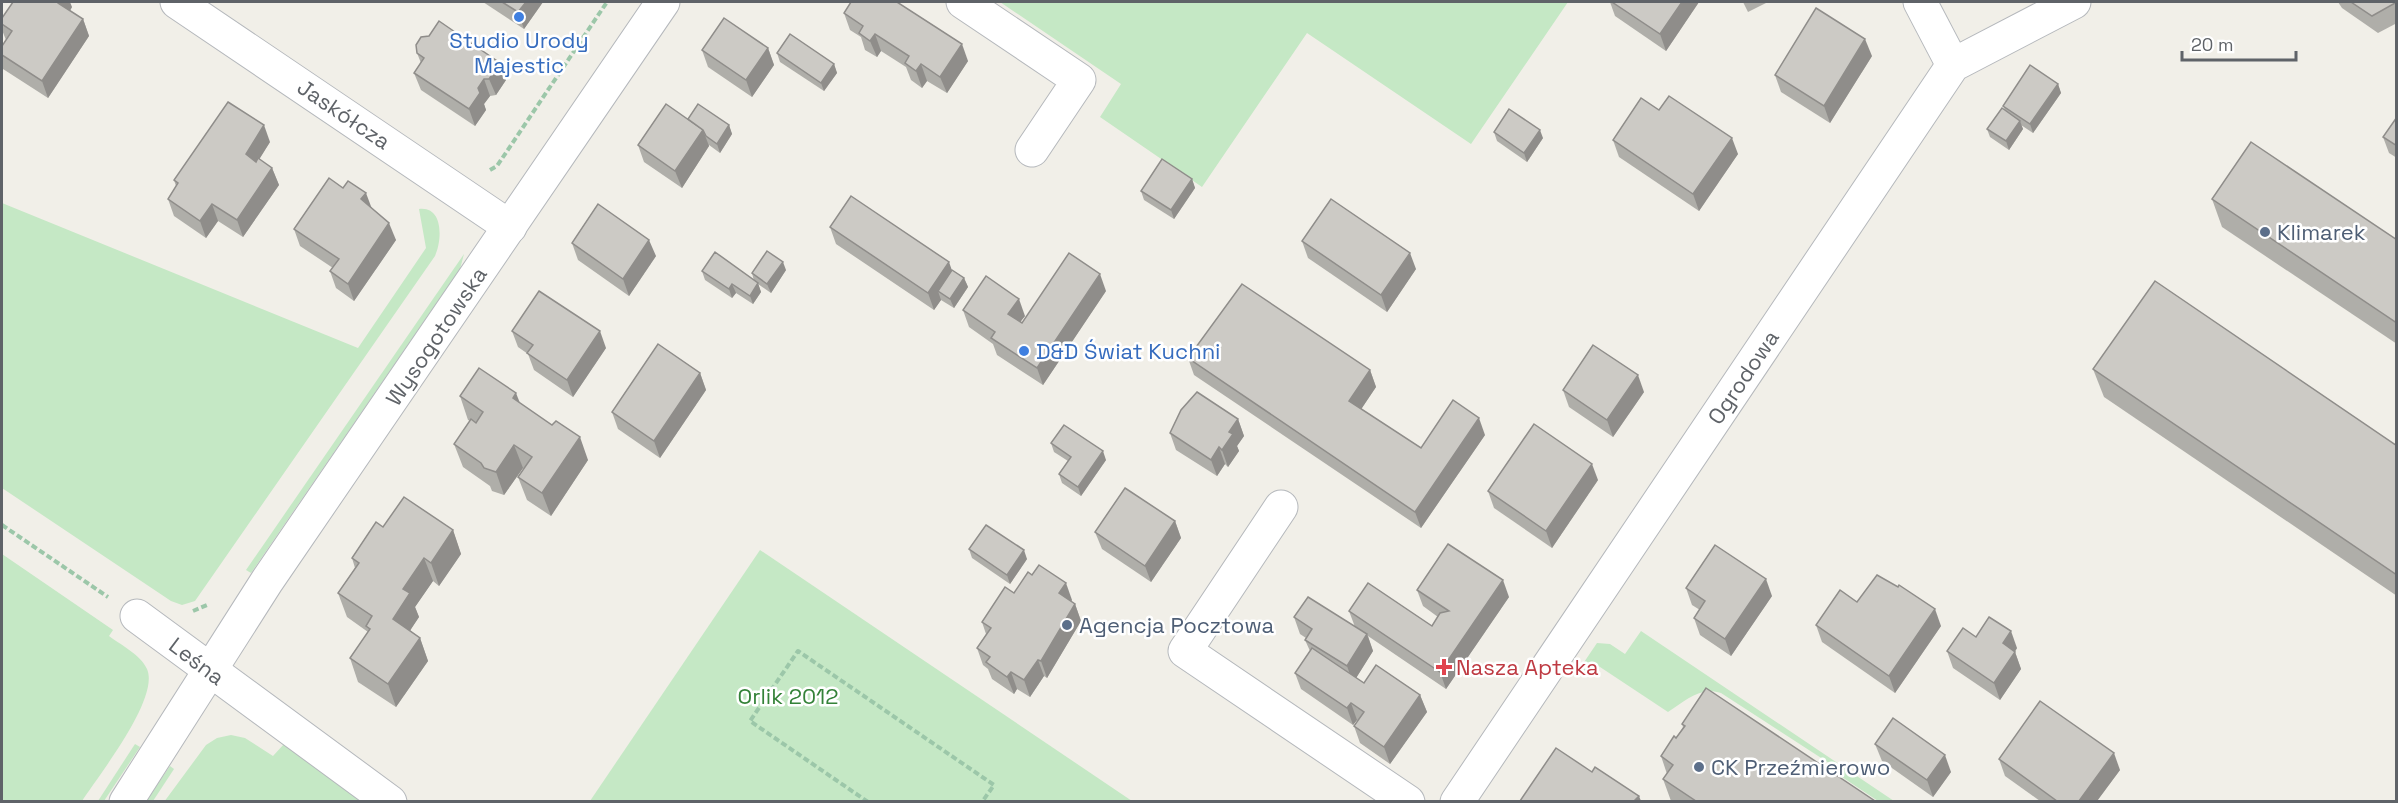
<svg xmlns="http://www.w3.org/2000/svg" width="2398" height="803" viewBox="0 0 2398 803" font-family="'Space Grotesk',sans-serif">
	<rect width="100%" height="100%" fill="#f1efe8"/>
	<!-- green -->
	<g fill="#c5e8c5">
		<path d="M1000,2H1568L1471,144L1307,33L1202,187L1100,117L1121,84Z"/>
		<path d="M2,203L358,348L426,248L419,209C444,206 442,241 435,256L195,601L182,605L171,601L2,488Z"/>
		<path d="M464,254L460,269L251,573L246,570Z"/>
		<path d="M760,550L1132,801H590Z"/>
		<path d="M2,554L113,630L109,636C121,645 141,655 147,669C160,698 99,775 82,801H2Z"/>
		<path d="M1641,631L1894,801H1878L1830,769L1832,765L1721,693C1700,686 1685,701 1668,712L1597,665L1574,677L1597,643L1610,644L1625,654Z"/>
		<path d="M231,735L245,738L273,756L284,744L361,801L164,802L206,745L217,738Z"/>
		<path d="M135,744L140,747L104,801H98Z"/>
		<path d="M170,766L174,769L153,801H146Z"/>
	</g>
	<g fill="none" stroke-linecap="round" stroke-linejoin="round">
		<defs>
			<g id="minor">
				<path d="M177,2L510,227"/>
				<path d="M963,2L1079,80L1032,150"/>
				<path d="M1920,2L1953,65"/>
				<path d="M1281,507L1185,651L1408,802"/>
				<path d="M137,616L390,802"/>
				<path d="M126,802L267,581L663,2"/>
				<path d="M1457,802L1953,65L2074,2"/>
			</g>
		</defs>
		<!-- minor casing -->
		<use href="#minor" stroke="#b5b8bc" stroke-width="35"/>
		<!-- path -->
		<g stroke="#9cc7a9" stroke-width="4" stroke-dasharray="6 3" stroke-linecap="butt">
			<path d="M490,170L497,166L607,2"/>
			<path d="M2,525L108,597"/>
			<path d="M193,611L207,605"/>
			<path d="M868,802L750,721L798,651L994,785L982,802"/>
		</g>
		<!-- minor -->
		<use href="#minor" stroke="#fff" stroke-width="33"/>
	</g>
	<!-- wall -->
	<g fill="#afaea9">
		<path d="M483,2H543L524,29Z"/>
		<path d="M1610,2H1699L1666,51L1615,16Z"/>
		<path d="M1743,2H1768L1748,12Z"/>
		<path d="M2338,2H2397V23L2378,33L2342,8Z"/>
		<path d="M72,7L70,11L83,19L89,36L48,98L3,69L2,64V46L6,40L2,30V18Z"/>
		<path d="M844,13L968,61L947,93L927,81L922,88L911,80L906,67L881,51L877,57L865,50L861,37L850,30Z"/>
		<path d="M768,48L774,65L752,97L708,67L702,50Z"/>
		<path d="M417,53L506,80L496,95L490,96L484,104L486,110L475,126L421,90L414,73L421,63Z"/>
		<path d="M777,53L834,64L837,73L824,91L780,62Z"/>
		<path d="M1872,56L1830,123L1781,92L1775,75Z"/>
		<path d="M2058,84L2061,93L2033,133L2021,125L2023,129L2009,150L1990,137L1987,129L2005,110L2003,106Z"/>
		<path d="M1659,110L1738,154L1699,211L1619,157L1613,140Z"/>
		<path d="M2397,117V158L2389,153L2383,137Z"/>
		<path d="M688,119L729,125L732,134L720,153L709,145V146L682,188L644,162L638,145Z"/>
		<path d="M1494,132L1543,138L1527,162L1497,141Z"/>
		<path d="M270,142L259,159L272,168L279,185L243,237L218,221L206,238L174,216L168,199L176,186L174,180Z"/>
		<path d="M1192,179L1195,188L1174,219L1144,200L1141,191Z"/>
		<path d="M2212,199L2397,240V344L2222,227Z"/>
		<path d="M371,207L396,240L354,301L336,288L330,271L333,268L300,246L294,229Z"/>
		<path d="M830,227L952,270L964,278L968,287L954,308L941,300L934,310L836,244Z"/>
		<path d="M1302,241L1416,269L1387,312L1308,258Z"/>
		<path d="M572,243L656,256L629,296L578,260Z"/>
		<path d="M786,270L771,293L758,284L761,292L753,304L736,293L732,298L705,280L702,271L754,281L752,273Z"/>
		<path d="M1106,291L1043,385L997,355L993,344L969,327L963,310L1025,316L1020,322L1022,323Z"/>
		<path d="M512,331L606,348L573,397L534,370L528,354L518,347Z"/>
		<path d="M1188,358L1370,370L1376,387L1361,409L1421,448L1485,435L1421,528L1194,375Z"/>
		<path d="M2093,369L2397,446V596L2104,397Z"/>
		<path d="M700,373L706,390L660,458L618,429L612,412Z"/>
		<path d="M1563,390L1644,392L1613,437L1569,407Z"/>
		<path d="M460,396L520,403L588,460L551,516L527,500L518,477L524,469L523,468L504,495L492,491L490,486L463,467L454,444L470,421L468,420Z"/>
		<path d="M1238,419L1244,436L1237,446L1239,451L1228,467L1225,464L1217,476L1176,450L1170,433Z"/>
		<path d="M1051,443L1106,460L1081,496L1062,483L1059,474L1068,461L1054,452Z"/>
		<path d="M1598,480L1552,548L1494,508L1488,491Z"/>
		<path d="M1175,521L1181,538L1151,582L1102,549L1095,532Z"/>
		<path d="M383,527L453,530L461,554L439,586L433,581L415,607L419,617L410,630L420,638L428,661L396,707L358,682L350,658L368,632L347,617L338,593L355,568L352,558Z"/>
		<path d="M969,549L1027,559L1010,584L972,558Z"/>
		<path d="M1686,588L1772,596L1731,656L1700,635L1694,618L1700,610L1692,605Z"/>
		<path d="M1417,590L1509,597L1446,689L1368,636L1373,651L1356,678L1364,683L1420,695L1427,712L1390,764L1360,743L1354,726L1358,721L1357,720L1353,725L1301,689L1295,673L1310,651L1305,640L1306,638L1300,634L1294,617L1355,627L1349,611L1432,626L1438,617L1423,606Z"/>
		<path d="M1014,593L1072,600L1071,601L1075,604L1081,621L1047,678L1044,676L1030,697L1017,689L1014,694L992,679L988,669L983,665L977,648L986,634L982,622Z"/>
		<path d="M1857,602L1941,626L1895,693L1822,642L1816,625Z"/>
		<path d="M1976,637L2017,648L2015,652L2021,669L2000,700L1953,668L1947,651Z"/>
		<path d="M1682,724L1875,801H1671L1663,779L1667,774L1661,756L1676,738L1683,727Z"/>
		<path d="M1875,744L1951,772L1933,797L1882,761Z"/>
		<path d="M1999,759L2120,770L2097,801H2040L2005,776Z"/>
	</g>
	<!-- shaded-wall -->
	<g fill="#8f8d8a">
		<path d="M58,2H70L72,7L64,20L58,3Z"/>
		<path d="M526,2H543L524,29L518,12Z"/>
		<path d="M1682,2H1699L1666,51L1660,34Z"/>
		<path d="M83,19L89,36L48,98L42,81Z"/>
		<path d="M875,34L881,51L877,57L870,41Z"/>
		<path d="M1865,39L1872,56L1830,123L1824,106Z"/>
		<path d="M962,44L968,61L947,93L940,77Z"/>
		<path d="M768,48L774,65L752,97L746,80Z"/>
		<path d="M500,63L506,80L496,95L489,79Z"/>
		<path d="M834,64L837,73L824,91L821,83Z"/>
		<path d="M921,64L927,81L922,88L916,71Z"/>
		<path d="M484,79L490,96L484,104L486,110L475,126L469,109L478,88Z"/>
		<path d="M2058,84L2061,93L2033,133L2030,124Z"/>
		<path d="M2020,121L2023,129L2009,150L2006,141Z"/>
		<path d="M264,125L270,142L252,171L246,154Z"/>
		<path d="M729,125L732,134L720,153L717,144Z"/>
		<path d="M703,130L709,146L682,188L675,171Z"/>
		<path d="M1540,130L1543,138L1527,162L1524,153Z"/>
		<path d="M1732,138L1738,154L1699,211L1693,194Z"/>
		<path d="M272,168L279,185L243,237L237,220Z"/>
		<path d="M1192,179L1195,188L1174,219L1171,210Z"/>
		<path d="M366,193L372,209L361,199Z"/>
		<path d="M212,204L218,221L206,238L200,221Z"/>
		<path d="M389,223L396,240L354,301L348,284Z"/>
		<path d="M649,240L656,256L629,296L623,279Z"/>
		<path d="M1410,253L1416,269L1387,312L1381,295Z"/>
		<path d="M783,262L786,270L771,293L767,284Z"/>
		<path d="M949,262L955,279L938,291L941,300L934,310L928,293Z"/>
		<path d="M1100,274L1106,291L1043,385L1037,368Z"/>
		<path d="M964,278L968,287L954,308L950,299Z"/>
		<path d="M758,283L761,292L753,304L750,296Z"/>
		<path d="M732,284L736,293L732,298L729,289Z"/>
		<path d="M1019,299L1025,316L1014,330L1008,314Z"/>
		<path d="M600,331L606,348L573,397L567,380Z"/>
		<path d="M1370,370L1376,387L1356,417L1349,401Z"/>
		<path d="M700,373L706,390L660,458L654,441Z"/>
		<path d="M1638,375L1644,392L1613,437L1607,420Z"/>
		<path d="M516,393L525,416L513,398Z"/>
		<path d="M1479,418L1485,435L1421,528L1415,512Z"/>
		<path d="M1238,419L1244,436L1237,446L1239,451L1228,467L1222,450L1229,432Z"/>
		<path d="M580,437L588,460L551,516L542,493Z"/>
		<path d="M514,445L523,468L504,495L496,472Z"/>
		<path d="M1219,447L1225,464L1217,476L1211,460Z"/>
		<path d="M1103,451L1106,460L1081,496L1078,487Z"/>
		<path d="M1592,464L1598,480L1552,548L1546,531Z"/>
		<path d="M1175,521L1181,538L1151,582L1145,566Z"/>
		<path d="M453,530L461,554L439,586L431,563Z"/>
		<path d="M1024,550L1027,559L1010,584L1007,575Z"/>
		<path d="M424,558L433,581L415,607L419,617L402,643L393,619L403,589Z"/>
		<path d="M1766,579L1772,596L1731,656L1725,639Z"/>
		<path d="M1503,580L1509,597L1446,689L1440,672Z"/>
		<path d="M1066,583L1072,600L1065,610L1059,593Z"/>
		<path d="M1075,604L1081,621L1047,678L1041,661Z"/>
		<path d="M1935,609L1941,626L1895,693L1889,676Z"/>
		<path d="M2011,631L2017,648L2009,660L2003,643Z"/>
		<path d="M1367,634L1373,651L1353,683L1347,666Z"/>
		<path d="M420,638L428,661L396,707L388,684Z"/>
		<path d="M2015,652L2021,669L2000,700L1994,683Z"/>
		<path d="M1038,660L1044,676L1030,697L1024,680Z"/>
		<path d="M1011,672L1017,689L1014,694L1007,677Z"/>
		<path d="M1420,695L1427,712L1390,764L1384,747Z"/>
		<path d="M1351,703L1357,720L1353,725L1347,708Z"/>
		<path d="M2114,753L2120,770L2097,801H2079Z"/>
		<path d="M1945,755L1951,772L1933,797L1927,780Z"/>
		<path d="M1639,796L1641,801H1634Z"/>
	</g>
	<!-- building -->
	<g fill="#cccac5" stroke="#8f8d8a" stroke-width="1.5">
		<path d="M13,2H58V3L83,19L42,81L2,55V46L12,31L2,24V18Z"/>
		<path d="M502,2H526L518,12Z"/>
		<path d="M851,2H897L962,44L940,77L921,64L916,71L905,63L909,56L875,34L870,41L859,33L863,26L844,13Z"/>
		<path d="M1612,2H1682L1660,34Z"/>
		<path d="M2351,2H2397L2372,16Z"/>
		<path d="M1816,8L1865,39L1824,106L1775,75Z"/>
		<path d="M724,18L768,48L746,80L702,50Z"/>
		<path d="M439,21L500,63L489,79H484L478,88L480,93L469,109L414,73L424,58L417,53L416,45L421,37L429,36Z"/>
		<path d="M790,34L834,64L821,83L777,53Z"/>
		<path d="M2030,65L2058,84L2030,124L2003,106Z"/>
		<path d="M1669,96L1732,138L1693,194L1613,140L1641,98L1659,110Z"/>
		<path d="M228,102L264,125L246,154L256,162L258,158L272,168L237,220L212,204L200,221L168,199L178,183L174,180Z"/>
		<path d="M666,104L703,130L675,171L638,145Z"/>
		<path d="M698,104L729,125L717,144L706,136L703,130L688,119Z"/>
		<path d="M2002,108L2020,121L2006,141L1987,129Z"/>
		<path d="M1509,109L1540,130L1524,153L1494,132Z"/>
		<path d="M2397,117V146L2383,137Z"/>
		<path d="M2251,142L2397,240V323L2212,199Z"/>
		<path d="M1162,159L1192,179L1171,210L1141,191Z"/>
		<path d="M329,178L343,188L348,181L366,193L361,199L389,223L348,284L330,271L339,259L294,229Z"/>
		<path d="M851,196L949,262L928,293L830,227Z"/>
		<path d="M1331,199L1410,253L1381,295L1302,241Z"/>
		<path d="M598,204L649,240L623,279L572,243Z"/>
		<path d="M767,251L783,262L767,284L752,273Z"/>
		<path d="M715,252L758,283L750,296L732,284L729,289L702,271Z"/>
		<path d="M1069,253L1100,274L1037,368L991,338L995,332L963,310L986,276L1019,299L1008,314L1022,323Z"/>
		<path d="M952,270L964,278L950,299L938,291Z"/>
		<path d="M2155,281L2397,446V575L2093,369Z"/>
		<path d="M1242,284L1370,370L1349,401L1421,448L1453,400L1479,418L1415,512L1188,358Z"/>
		<path d="M539,291L600,331L567,380L527,353L533,345L512,331Z"/>
		<path d="M658,344L700,373L654,441L612,412Z"/>
		<path d="M1593,345L1638,375L1607,420L1563,390Z"/>
		<path d="M479,368L516,393L513,398L552,425L556,421L580,437L542,493L518,477L532,457L514,445L496,472L484,468L481,463L454,444L471,419L476,423L483,412L460,396Z"/>
		<path d="M1197,392L1238,419L1229,432L1233,434L1222,450L1219,447L1211,460L1170,433L1181,410Z"/>
		<path d="M1534,424L1592,464L1546,531L1488,491Z"/>
		<path d="M1064,425L1103,451L1078,487L1059,474L1071,457L1051,443Z"/>
		<path d="M1125,488L1175,521L1145,566L1095,532Z"/>
		<path d="M404,497L453,530L431,563L424,558L403,589L410,593L393,619L420,638L388,684L350,658L370,629L366,626L372,616L338,593L359,563L352,558L376,522L383,527Z"/>
		<path d="M986,525L1024,550L1007,575L969,549Z"/>
		<path d="M1448,544L1503,580L1440,672L1349,611L1368,583L1432,626L1440,613L1449,611L1417,590Z"/>
		<path d="M1715,545L1766,579L1725,639L1694,618L1705,601L1686,588Z"/>
		<path d="M1039,565L1066,583L1059,593L1075,604L1041,661L1038,660L1024,680L1011,672L1007,677L986,662L990,657L977,648L991,628L982,622L1005,587L1014,593L1028,572L1032,575Z"/>
		<path d="M1877,575L1898,587L1899,585L1935,609L1889,676L1816,625L1840,590L1857,602Z"/>
		<path d="M1308,597L1367,634L1347,666L1305,640L1312,629L1294,617Z"/>
		<path d="M1989,617L2011,631L2003,643L2015,652L1994,683L1947,651L1963,628L1976,637Z"/>
		<path d="M1312,648L1364,683L1376,665L1420,695L1384,747L1354,726L1364,712L1351,703L1347,708L1295,673Z"/>
		<path d="M1706,688L1875,801H1696L1663,779L1673,765L1661,756L1674,736L1676,738L1685,726L1682,724Z"/>
		<path d="M2040,701L2114,753L2079,801H2057L1999,759Z"/>
		<path d="M1893,718L1945,755L1927,780L1875,744Z"/>
		<path d="M1556,748L1592,772L1595,767L1639,796L1634,801H1520Z"/>
	</g>
	<!-- markers -->
	<g fill="#3f7fe0" stroke="#fff" stroke-width="2">
		<circle cx="519" cy="17" r="6"/>
		<circle cx="1024" cy="351" r="6"/>
	</g>
	<g fill="#5c6f8a" stroke="#fff" stroke-width="2">
		<circle cx="2265" cy="232" r="6"/>
		<circle cx="1067" cy="625" r="6"/>
		<circle cx="1699" cy="767" r="6"/>
	</g>
	<path fill="#e0444e" stroke="#fff" stroke-width="2" d="M1441 658h6v6h6v6h-6v6h-6v-6h-6v-6h6z"/>
	<g text-anchor="middle" dominant-baseline="central" stroke-width="5" stroke-linejoin="round" paint-order="stroke">
		<!-- shop labels -->
		<g font-size="22" fill="#366cbe" stroke="#fff">
			<text x="519" y="40">Studio Urody<tspan x="519" dy="25">Majestic</tspan></text>
			<text x="1036" y="351" text-anchor="start">D&amp;D Świat Kuchni</text>
		</g>
		<!-- street labels -->
		<g font-size="22" fill="#5f6368" stroke="#fff">
			<text transform="translate(344 114) rotate(34)">Jaskółcza</text>
			<text transform="translate(436 336) rotate(-56)">Wysogotowska</text>
			<text transform="translate(1743 377) rotate(-56)">Ogrodowa</text>
			<text transform="translate(197 661) rotate(37)">Leśna</text>
		</g>
		<!-- service labels -->
		<g font-size="22" fill="#4e5e75" stroke="#fff" text-anchor="start">
			<text x="2277" y="232">Klimarek</text>
			<text x="1079" y="625">Agencja Pocztowa</text>
			<text x="1711" y="767">CK Przeźmierowo</text>
		</g>
		<!-- health labels -->
		<g font-size="22" fill="#be3a42" stroke="#fff" text-anchor="start">
			<text x="1456" y="667">Nasza Apteka</text>
		</g>
		<!-- park labels -->
		<g font-size="22" fill="#348238" stroke="#fff">
			<text x="788" y="696">Orlik 2012</text>
		</g>
	</g>
	<!-- border -->
	<rect width="2398" height="803" fill="none" stroke="#5f6368" stroke-width="6"/>
	<!-- scale -->
	<path d="M2182 51v9h114v-9" fill="none" stroke="#5f6368" stroke-width="3"/>
	<text x="2191" y="51" font-size="18" fill="#5f6368" stroke="#ffffff" stroke-width="4.5" paint-order="stroke">20 m</text>
</svg>
